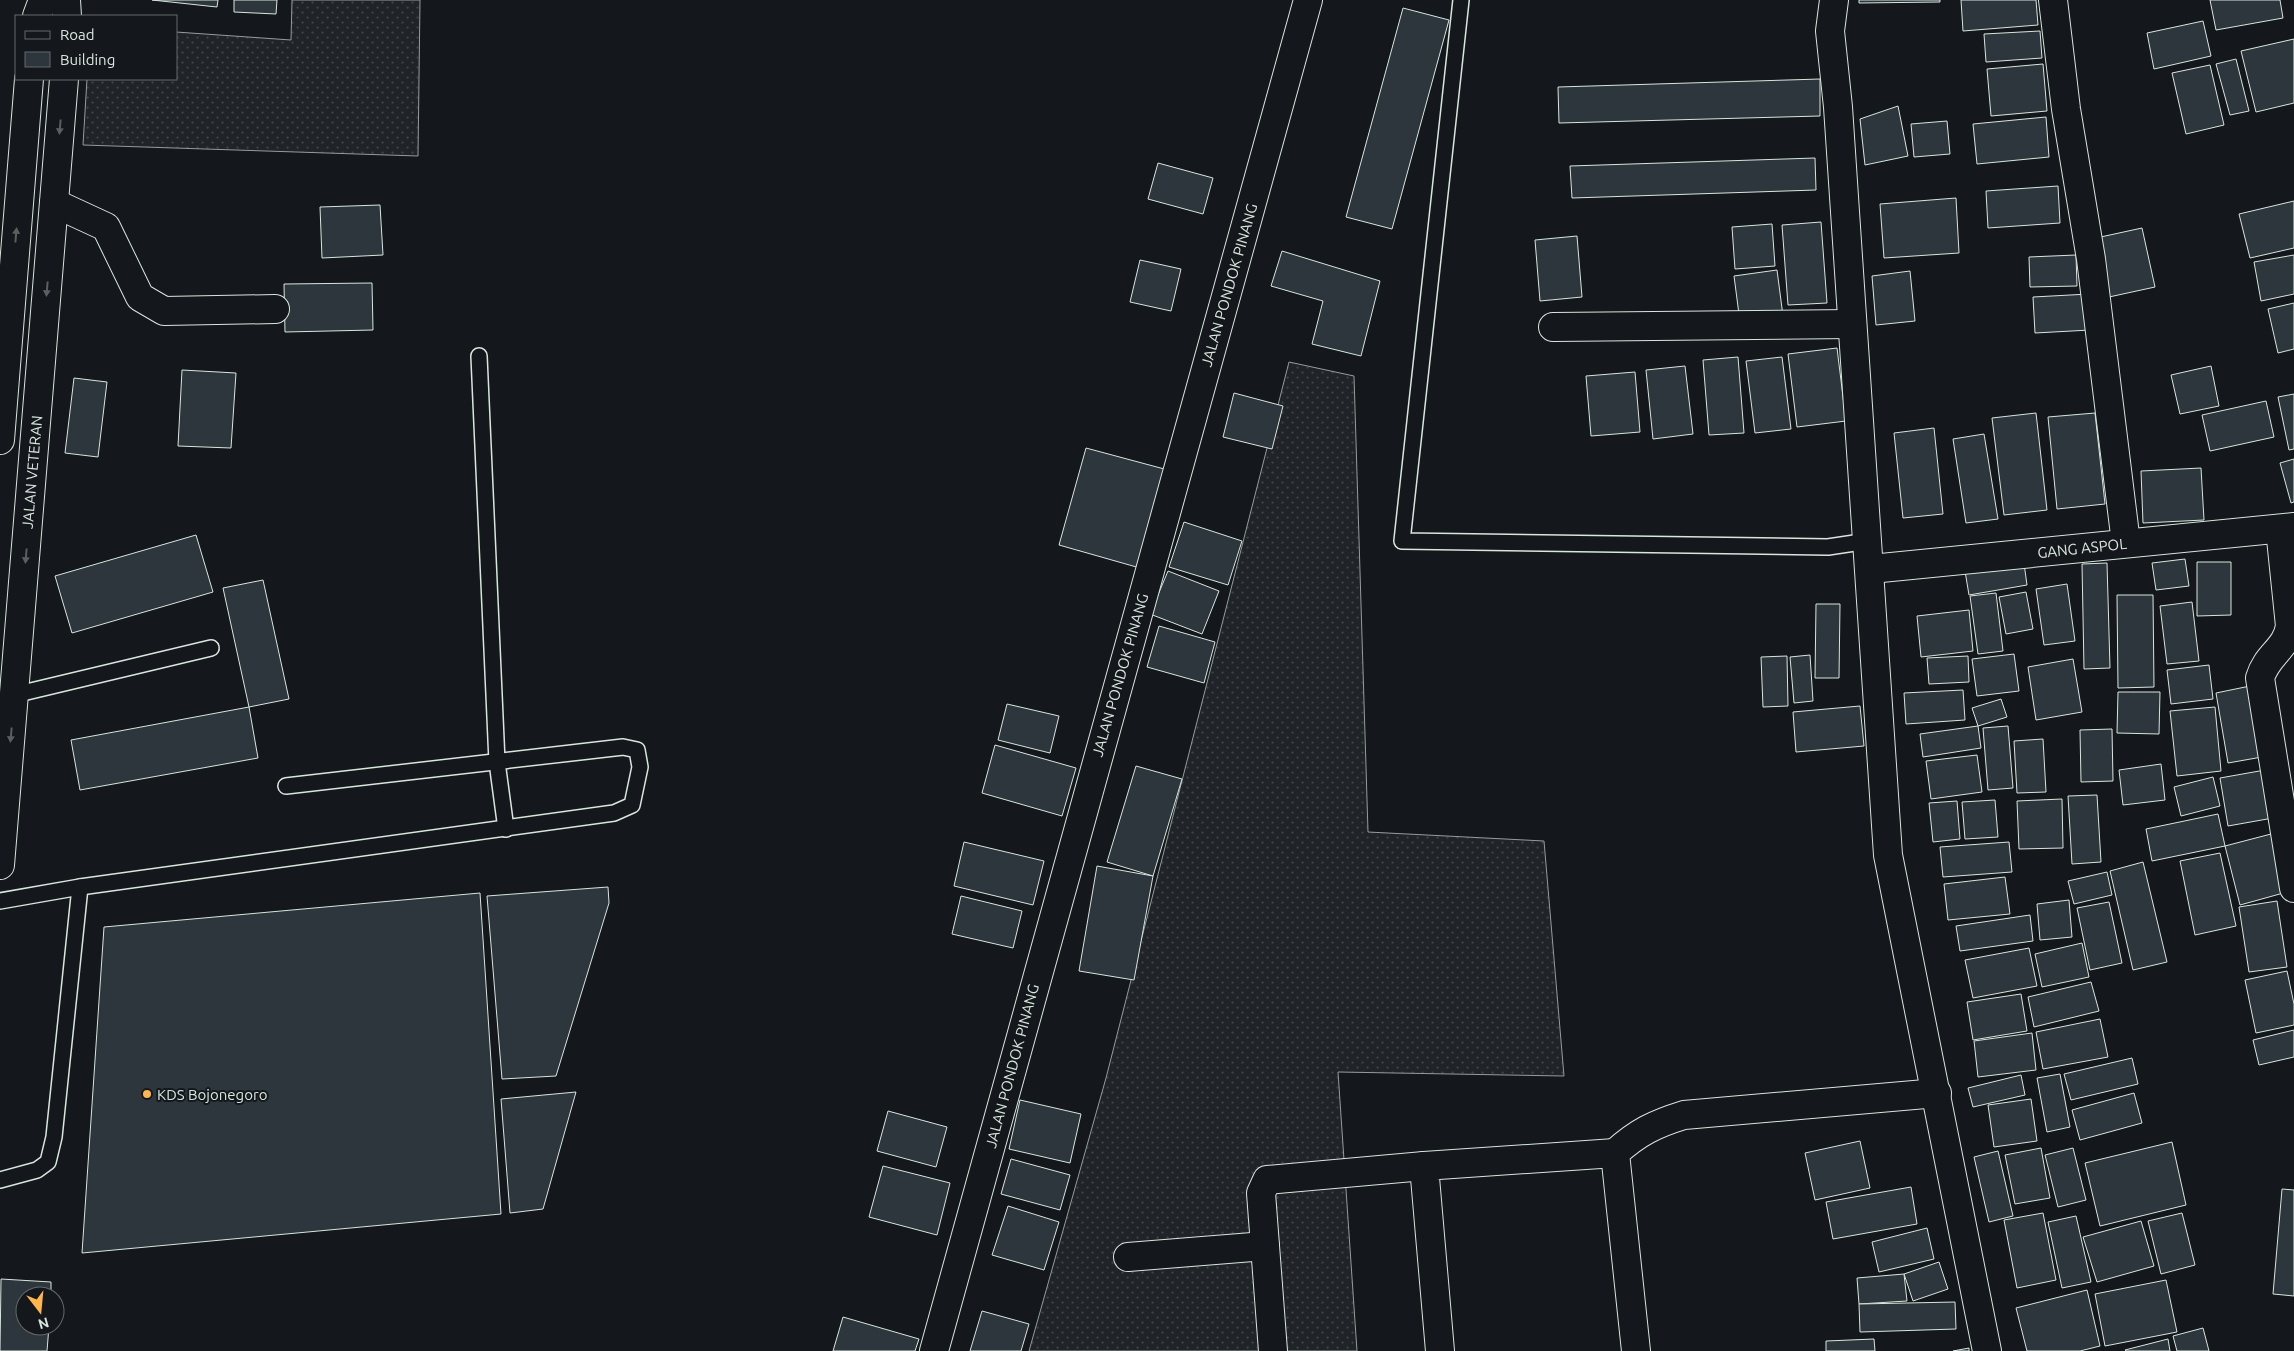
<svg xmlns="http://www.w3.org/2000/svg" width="2294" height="1351" viewBox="0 0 2294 1351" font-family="Ubuntu,sans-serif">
	<defs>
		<pattern id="grass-dots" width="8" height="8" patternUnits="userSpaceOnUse" patternTransform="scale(1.25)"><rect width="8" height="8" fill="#202428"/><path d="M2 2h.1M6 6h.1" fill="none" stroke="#404447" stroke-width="1.8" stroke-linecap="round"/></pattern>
	</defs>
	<rect width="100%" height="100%" fill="#14181c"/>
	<!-- grass -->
	<g fill="url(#grass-dots)" stroke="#939e99">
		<path d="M292,0H420L418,156L83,145L87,79H176V32L291,40Z"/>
		<path d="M1289,362L1354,376L1368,832L1544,841L1564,1076L1338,1072L1357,1351H1029L1106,1078Z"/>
	</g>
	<!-- building -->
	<g fill="#2c363c" stroke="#d8e6dc">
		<path d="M152,0H218L217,7Z"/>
		<path d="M234,0H277L276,14L234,12Z"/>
		<path d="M1859,0H1940V2L1859,3Z"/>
		<path d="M1961,0H2036L2038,25L1963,31Z"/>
		<path d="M2210,0H2280L2283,18L2216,30Z"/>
		<path d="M1403,8L1449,20L1392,229L1346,217Z"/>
		<path d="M2203,21L2211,56L2154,69L2147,33Z"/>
		<path d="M2040,31L2042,58L1986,62L1984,34Z"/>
		<path d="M2294,39V103L2256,112L2241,51Z"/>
		<path d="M2236,59L2249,111L2230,115L2216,64Z"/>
		<path d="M2043,64L2047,111L1991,116L1987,69Z"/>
		<path d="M2210,65L2224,125L2186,134L2172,73Z"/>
		<path d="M1820,79V116L1559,123L1558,87Z"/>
		<path d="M1898,106L1908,156L1865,165L1860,119Z"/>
		<path d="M2046,117L2049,157L1977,164L1973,124Z"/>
		<path d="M1947,121L1950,154L1914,157L1911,124Z"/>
		<path d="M1815,158L1816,190L1572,198L1570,166Z"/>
		<path d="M1158,163L1213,178L1203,214L1148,199Z"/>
		<path d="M2058,186L2060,223L1988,228L1986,191Z"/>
		<path d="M1956,198L1959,253L1884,258L1880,204Z"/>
		<path d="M2294,201V248L2250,258L2239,214Z"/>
		<path d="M380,205L383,255L322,258L320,207Z"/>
		<path d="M1821,222L1827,303L1788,305L1782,225Z"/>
		<path d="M1772,224L1775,266L1735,269L1732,227Z"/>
		<path d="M2142,228L2155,287L2109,297L2096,238Z"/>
		<path d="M1577,236L1582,297L1540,301L1535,240Z"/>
		<path d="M1282,251L1380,281L1361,356L1312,344L1323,301L1271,286Z"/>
		<path d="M2076,255L2077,286L2030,287L2029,257Z"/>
		<path d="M2294,255V294L2261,301L2254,262Z"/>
		<path d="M1140,260L1181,269L1171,311L1130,302Z"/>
		<path d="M1777,270L1783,316L1740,322L1734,276Z"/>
		<path d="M1910,271L1915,321L1876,325L1872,276Z"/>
		<path d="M372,283L373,330L285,332L284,284Z"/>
		<path d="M2089,294L2090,330L2035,333L2033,297Z"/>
		<path d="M2294,303V349L2278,353L2268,309Z"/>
		<path d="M1837,348L1846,421L1797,427L1788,354Z"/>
		<path d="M1738,357L1744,433L1709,435L1703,360Z"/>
		<path d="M1782,357L1791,429L1755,433L1746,361Z"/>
		<path d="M1685,366L1693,434L1653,439L1646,370Z"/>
		<path d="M2211,366L2219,406L2180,414L2171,375Z"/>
		<path d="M182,370L236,373L231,448L178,446Z"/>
		<path d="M1635,372L1640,432L1591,436L1586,376Z"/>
		<path d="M74,378L107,382L98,457L65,453Z"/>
		<path d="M1234,393L1283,406L1272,449L1223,437Z"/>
		<path d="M2294,394V449L2289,450L2278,397Z"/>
		<path d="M2266,401L2274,437L2210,451L2202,415Z"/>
		<path d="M2036,413L2047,510L2004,515L1992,418Z"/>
		<path d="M2095,413L2105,504L2057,509L2048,417Z"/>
		<path d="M1934,428L1943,514L1903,518L1894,433Z"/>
		<path d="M1984,434L1998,519L1966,523L1953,439Z"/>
		<path d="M1086,448L1168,470L1140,568L1059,545Z"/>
		<path d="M2294,459V502L2291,503L2280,463Z"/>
		<path d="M2201,468L2204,520L2143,523L2141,471Z"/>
		<path d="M1184,522L1242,541L1228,585L1169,567Z"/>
		<path d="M196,535L213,592L72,633L55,576Z"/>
		<path d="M2023,556L2027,585L1969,595L1964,565Z"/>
		<path d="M2185,559L2189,586L2156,590L2152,563Z"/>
		<path d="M2197,562H2231V615L2197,616Z"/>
		<path d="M2107,563L2110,668L2084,669L2082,564Z"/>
		<path d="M1168,571L1219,591L1202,634L1150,614Z"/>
		<path d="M263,580L289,699L249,707L223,588Z"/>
		<path d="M2067,584L2075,641L2044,645L2036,589Z"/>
		<path d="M2026,592L2033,629L2006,634L1999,597Z"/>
		<path d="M1996,593L2003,651L1978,654L1970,596Z"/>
		<path d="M2117,595H2153L2154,687L2118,688Z"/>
		<path d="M2192,602L2199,661L2167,664L2160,606Z"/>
		<path d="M1816,604H1840L1839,678H1815Z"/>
		<path d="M1969,610L1973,651L1921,657L1917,616Z"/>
		<path d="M1159,626L1215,642L1204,683L1147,667Z"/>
		<path d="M2014,654L2019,691L1977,696L1972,659Z"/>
		<path d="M1810,655L1813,701L1794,703L1790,657Z"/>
		<path d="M1787,656L1788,706L1763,707L1761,657Z"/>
		<path d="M1968,656L1969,682L1929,684L1927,658Z"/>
		<path d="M2073,659L2082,712L2036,720L2028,667Z"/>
		<path d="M2209,665L2213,699L2171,704L2167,670Z"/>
		<path d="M2250,686L2262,757L2228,763L2216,693Z"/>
		<path d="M1963,690L1965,720L1906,724L1904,693Z"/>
		<path d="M2118,692H2160L2159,734L2117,733Z"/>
		<path d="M2001,699L2007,717L1978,726L1972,708Z"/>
		<path d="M1007,704L1059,716L1050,753L998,740Z"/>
		<path d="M1860,706L1864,746L1796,752L1793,712Z"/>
		<path d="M249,707L258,758L80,790L71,740Z"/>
		<path d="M2215,707L2221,771L2177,776L2170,711Z"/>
		<path d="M1978,726L1981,748L1923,757L1920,734Z"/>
		<path d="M2008,726L2013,788L1988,790L1983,728Z"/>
		<path d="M2112,729L2113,781L2081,782L2080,730Z"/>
		<path d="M2043,739L2046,792L2017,793L2014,741Z"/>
		<path d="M995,745L1076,768L1062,816L982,793Z"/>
		<path d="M1977,755L1982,792L1931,799L1926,761Z"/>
		<path d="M2161,764L2165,800L2123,805L2119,770Z"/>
		<path d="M1136,766L1182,779L1153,876L1107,862Z"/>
		<path d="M2265,770L2273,818L2228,826L2220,778Z"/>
		<path d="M2213,777L2220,806L2181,816L2174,787Z"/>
		<path d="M2097,795L2101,862L2072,864L2068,796Z"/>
		<path d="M2062,799L2063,848L2019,849L2017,801Z"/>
		<path d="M1995,800L1998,837L1965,839L1962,802Z"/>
		<path d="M1957,801L1960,839L1933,842L1929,803Z"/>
		<path d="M2218,814L2225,846L2152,861L2146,829Z"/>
		<path d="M2271,834L2287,892L2240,905L2225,846Z"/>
		<path d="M964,842L1044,861L1033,905L954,886Z"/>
		<path d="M2009,842L2012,872L1943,877L1940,847Z"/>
		<path d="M2220,853L2236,926L2195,935L2180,861Z"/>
		<path d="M2143,862L2167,962L2133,970L2110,871Z"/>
		<path d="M1097,866L1153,876L1134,980L1079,971Z"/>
		<path d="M2107,872L2112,895L2074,904L2068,881Z"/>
		<path d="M2005,877L2010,914L1948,920L1944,884Z"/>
		<path d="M608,887L609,903L556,1076L502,1079L487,896Z"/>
		<path d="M480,893L501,1214L82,1253L104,927Z"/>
		<path d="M961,896L1022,911L1013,948L952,934Z"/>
		<path d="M2069,900L2072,937L2040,940L2037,904Z"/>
		<path d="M2277,901L2287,967L2249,972L2239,907Z"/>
		<path d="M2109,902L2122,963L2090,970L2077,908Z"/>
		<path d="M2030,915L2033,941L1960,951L1956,926Z"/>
		<path d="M2082,943L2089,977L2042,987L2035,954Z"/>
		<path d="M2029,948L2037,986L1973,998L1965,960Z"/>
		<path d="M2287,971L2294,1004V1025L2256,1033L2245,980Z"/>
		<path d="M2091,982L2099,1011L2034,1027L2028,997Z"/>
		<path d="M2021,994L2027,1031L1973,1040L1967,1002Z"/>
		<path d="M2100,1019L2108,1057L2043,1069L2036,1032Z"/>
		<path d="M2294,1030V1057L2259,1065L2253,1040Z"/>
		<path d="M2032,1033L2036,1070L1978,1077L1974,1041Z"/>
		<path d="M2132,1058L2138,1084L2071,1100L2064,1074Z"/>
		<path d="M2060,1074L2070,1127L2047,1132L2037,1078Z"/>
		<path d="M2021,1075L2025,1095L1973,1107L1968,1088Z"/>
		<path d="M576,1092L543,1209L510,1213L501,1099Z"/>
		<path d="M2134,1093L2142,1123L2080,1140L2072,1110Z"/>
		<path d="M2031,1099L2037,1141L1994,1147L1988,1105Z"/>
		<path d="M1020,1100L1081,1114L1070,1163L1009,1149Z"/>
		<path d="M888,1111L947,1127L936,1167L877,1151Z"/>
		<path d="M1860,1141L1870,1188L1815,1200L1805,1153Z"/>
		<path d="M2172,1142L2186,1205L2100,1226L2085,1163Z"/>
		<path d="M2041,1148L2050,1198L2015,1204L2005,1155Z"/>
		<path d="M2073,1148L2086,1200L2058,1207L2045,1155Z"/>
		<path d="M1998,1151L2013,1216L1989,1222L1974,1157Z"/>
		<path d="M1011,1159L1070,1175L1060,1210L1001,1194Z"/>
		<path d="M883,1166L950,1183L937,1235L869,1217Z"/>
		<path d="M1911,1187L1917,1224L1833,1239L1826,1202Z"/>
		<path d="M2282,1189L2294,1190V1296L2273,1294Z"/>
		<path d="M1008,1206L1059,1222L1044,1270L992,1255Z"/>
		<path d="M2043,1213L2056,1280L2017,1288L2004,1220Z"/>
		<path d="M2182,1213L2195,1265L2161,1274L2148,1221Z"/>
		<path d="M2076,1216L2091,1282L2062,1288L2048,1222Z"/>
		<path d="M2141,1221L2154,1266L2097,1282L2083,1237Z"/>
		<path d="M1927,1228L1934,1259L1879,1272L1872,1242Z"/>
		<path d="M1939,1262L1948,1289L1913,1301L1904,1274Z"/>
		<path d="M1904,1274L1907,1301L1859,1304L1857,1278Z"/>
		<path d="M1,1279L51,1282V1296H25V1326H49L47,1351H0Z"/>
		<path d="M2166,1280L2177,1332L2105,1346L2095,1294Z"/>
		<path d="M2087,1290L2100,1346L2080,1351H2027L2016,1308Z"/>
		<path d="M1955,1302L1956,1329L1860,1332L1859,1304Z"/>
		<path d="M982,1311L1029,1324L1021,1351H970Z"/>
		<path d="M843,1317L919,1339L915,1351H833Z"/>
		<path d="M2203,1328L2209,1351H2177L2173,1336Z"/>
		<path d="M1874,1339L1875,1351H1826V1341Z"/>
		<path d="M2168,1339L2170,1351H2126L2125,1350Z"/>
		<path d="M1969,1348V1351H1953Z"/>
	</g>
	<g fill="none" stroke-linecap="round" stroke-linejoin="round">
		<defs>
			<g id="service">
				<path d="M1461,0L1402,541L1828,547L1868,541"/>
				<path d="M479,356L497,762L506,829"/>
				<path d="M14,695L211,648"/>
				<path d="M0,901L80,887L614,813L632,805L640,767L637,750L623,747L286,786"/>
				<path d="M0,1180L37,1170L48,1162L54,1137L80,887"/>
			</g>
			<g id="minor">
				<path d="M1834,0L1830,31L1838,107L1888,855L1987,1351"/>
				<path d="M2053,0L2066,109L2091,259L2126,543"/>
				<path d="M54,203L106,227L140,297L164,311L275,309"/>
				<path d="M1553,327L1851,324"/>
				<path d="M2280,529L2290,626C2286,650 2267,654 2260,678L2294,888"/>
				<path d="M1871,569L2294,527"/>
				<path d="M1128,1257L1265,1246"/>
				<path d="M1273,1351L1261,1193L1267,1180L1424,1166"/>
				<path d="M1440,1351L1424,1166L1615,1153"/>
				<path d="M1636,1351L1615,1153C1638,1132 1655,1124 1684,1115L1937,1093"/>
			</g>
			<path id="tertiary" d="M934,1351L1308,0"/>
			<g id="primary">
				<path d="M66,0L67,16"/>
				<path d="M37,16L43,0"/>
				<path d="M0,440L29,79"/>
				<path d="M0,865L64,79"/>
			</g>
		</defs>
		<!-- service casing -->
		<use href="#service" stroke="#d8e6dc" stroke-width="18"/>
		<!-- minor casing -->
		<use href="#minor" stroke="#d8e6dc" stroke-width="30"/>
		<!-- tertiary casing -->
		<use href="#tertiary" stroke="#d8e6dc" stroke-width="30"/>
		<!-- primary casing -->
		<use href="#primary" stroke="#d8e6dc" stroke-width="30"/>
		<!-- service -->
		<use href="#service" stroke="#14181c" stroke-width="15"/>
		<!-- minor -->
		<use href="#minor" stroke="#14181c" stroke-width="28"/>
		<!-- tertiary -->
		<use href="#tertiary" stroke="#14181c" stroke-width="28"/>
		<!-- primary -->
		<use href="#primary" stroke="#14181c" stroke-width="28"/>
	</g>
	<!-- one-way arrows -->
	<defs><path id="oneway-solid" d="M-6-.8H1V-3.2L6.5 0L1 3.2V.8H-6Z" transform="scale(1.25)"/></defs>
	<g fill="#59605f">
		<use href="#oneway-solid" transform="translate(60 127) rotate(95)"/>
		<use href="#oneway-solid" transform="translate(16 235) rotate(-85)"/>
		<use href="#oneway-solid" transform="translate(47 289) rotate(95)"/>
		<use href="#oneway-solid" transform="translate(26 556) rotate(95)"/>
		<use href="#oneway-solid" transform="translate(11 735) rotate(95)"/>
	</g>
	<!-- markers -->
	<circle fill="#ffb74d" stroke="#14181c" stroke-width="2" cx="147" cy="1094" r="5"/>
	<g text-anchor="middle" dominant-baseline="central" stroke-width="4" stroke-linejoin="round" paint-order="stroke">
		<!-- street labels -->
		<g font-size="15" fill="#d8e6dc" stroke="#14181c">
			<text transform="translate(1229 285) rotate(-74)">JALAN PONDOK PINANG</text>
			<text transform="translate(32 472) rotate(-85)">JALAN VETERAN</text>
			<text transform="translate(2082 548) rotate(-6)">GANG ASPOL</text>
			<text transform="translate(1120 675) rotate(-74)">JALAN PONDOK PINANG</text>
			<text transform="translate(1012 1066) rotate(-75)">JALAN PONDOK PINANG</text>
		</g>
		<!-- poi labels -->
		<g font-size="15" fill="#d8e6dc" stroke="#14181c" text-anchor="start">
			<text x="157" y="1094">KDS Bojonegoro</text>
		</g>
	</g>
	<!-- legend -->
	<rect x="15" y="15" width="162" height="65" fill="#14181c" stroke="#626a69"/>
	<rect x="25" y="31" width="25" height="8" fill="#14181c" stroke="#626a69"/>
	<text x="60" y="40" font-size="15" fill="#d8e6dc">Road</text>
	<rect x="25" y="52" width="25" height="15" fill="#2c363c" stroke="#626a69"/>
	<text x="60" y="65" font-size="15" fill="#d8e6dc">Building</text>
	<!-- north arrow -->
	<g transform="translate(40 1311) rotate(164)"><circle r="24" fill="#14181c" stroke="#626a69"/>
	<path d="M0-4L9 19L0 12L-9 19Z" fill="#ffb74d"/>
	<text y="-8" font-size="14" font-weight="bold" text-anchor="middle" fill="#d8e6dc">N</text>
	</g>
</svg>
